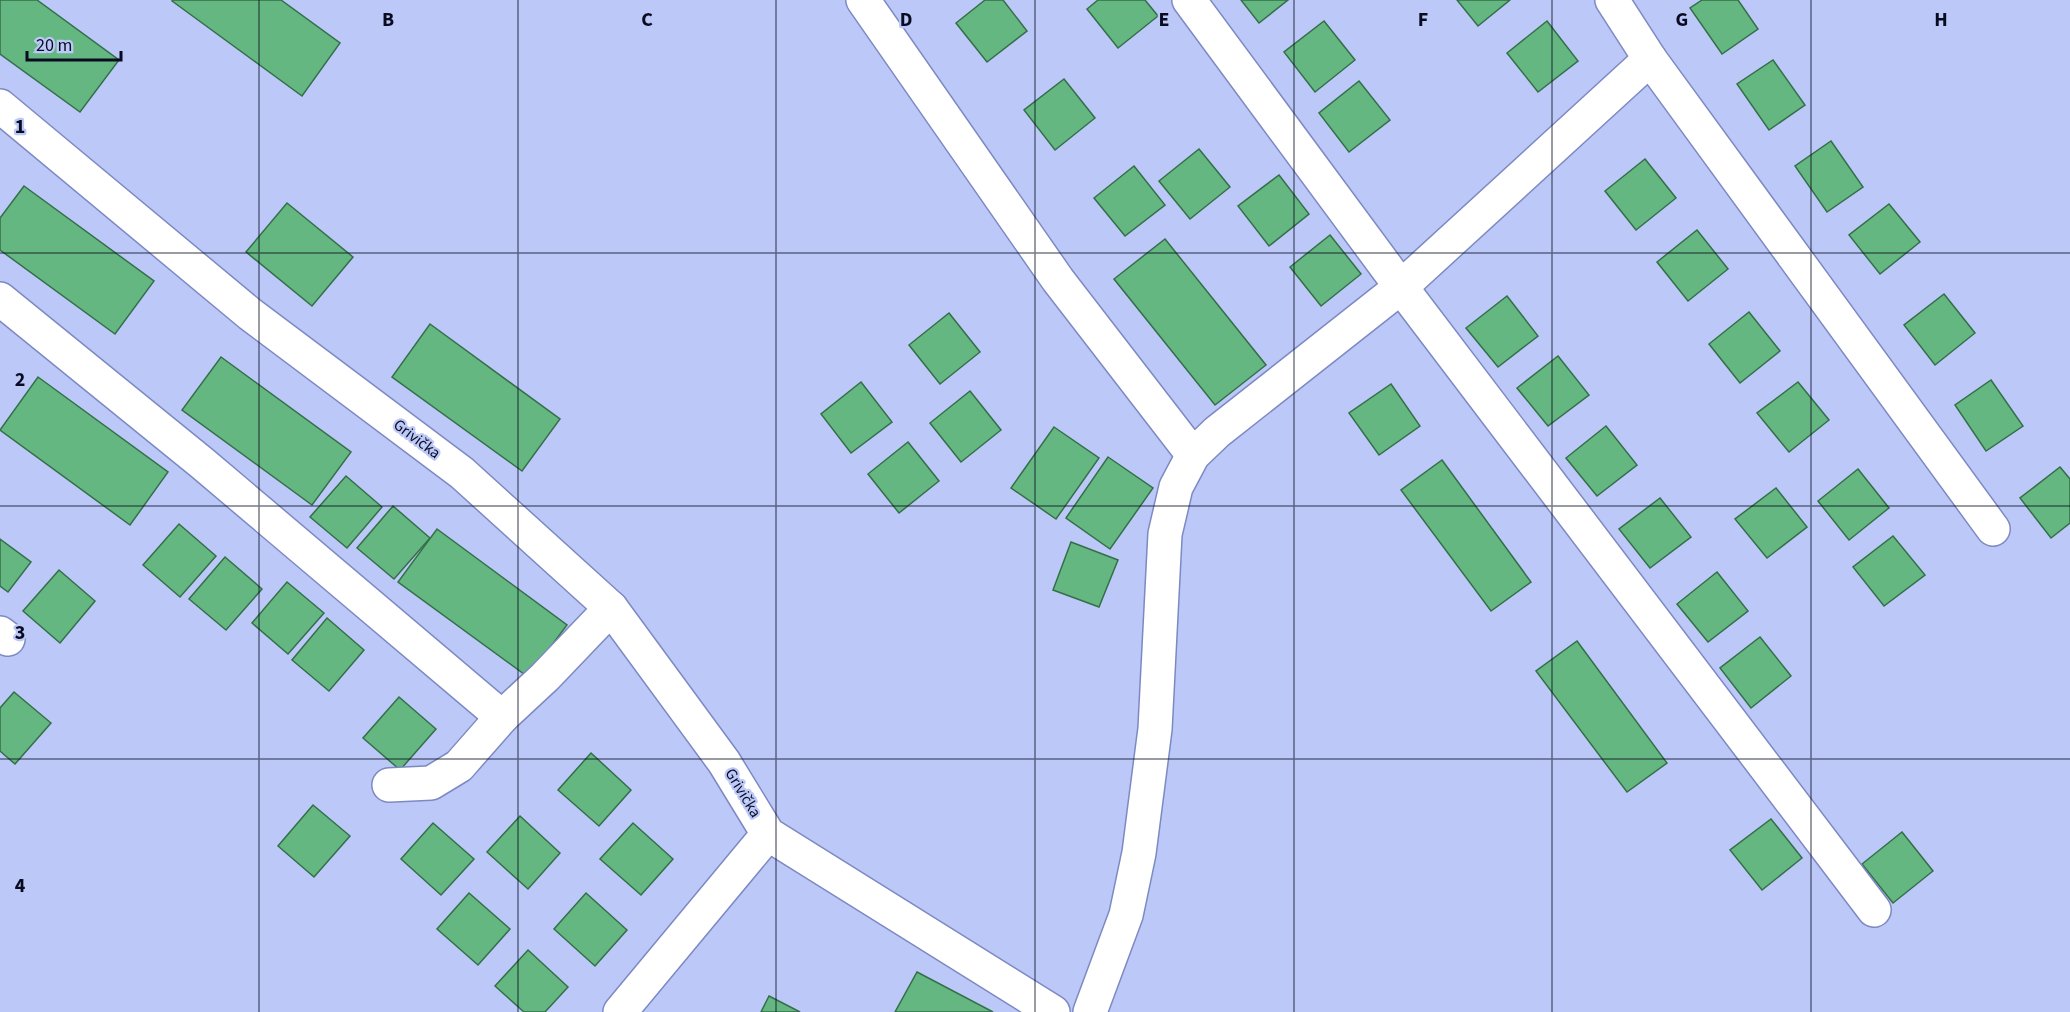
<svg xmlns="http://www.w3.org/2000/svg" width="2070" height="1012" viewBox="0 0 2070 1012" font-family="'Source Sans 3',sans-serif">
	<rect width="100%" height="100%" fill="#bcc8f8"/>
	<!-- building -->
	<g fill="#65b782" stroke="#346f4a" stroke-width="1.5">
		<path d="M0,0H37L119,60L80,112L0,54Z"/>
		<path d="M173,0H281L340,43L302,96L172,1Z"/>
		<path d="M985,0H1003L1027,31L987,62L956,23Z"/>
		<path d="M1098,0H1145L1158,16L1118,48L1087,9Z"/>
		<path d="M1241,0H1288L1259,23Z"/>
		<path d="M1457,0H1510L1478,26Z"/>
		<path d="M1702,0H1738L1758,29L1722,54L1690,8Z"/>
		<path d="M1324,21L1355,60L1315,92L1284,52Z"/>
		<path d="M1547,21L1578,61L1538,92L1507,53Z"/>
		<path d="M1773,60L1805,105L1769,130L1737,84Z"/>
		<path d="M1064,79L1095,118L1055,150L1024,110Z"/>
		<path d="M1359,81L1390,120L1349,152L1319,113Z"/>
		<path d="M1831,141L1863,187L1827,212L1795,166Z"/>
		<path d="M1199,149L1230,187L1190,219L1159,181Z"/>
		<path d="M1645,159L1676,198L1636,230L1605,191Z"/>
		<path d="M1134,166L1165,205L1125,236L1094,198Z"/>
		<path d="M1279,175L1309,214L1269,246L1238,206Z"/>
		<path d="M24,186L154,281L115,334L0,250V218Z"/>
		<path d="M287,203L353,257L312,306L246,252Z"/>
		<path d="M1889,204L1920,242L1880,274L1849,235Z"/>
		<path d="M1697,230L1728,269L1688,301L1657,262Z"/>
		<path d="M1330,235L1361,274L1321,306L1290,267Z"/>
		<path d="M1165,239L1266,365L1215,405L1114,279Z"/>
		<path d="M1944,294L1975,333L1935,365L1904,325Z"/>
		<path d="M1507,296L1538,336L1498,367L1466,328Z"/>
		<path d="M1749,312L1780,351L1740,383L1709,344Z"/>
		<path d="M949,313L980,352L940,384L909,345Z"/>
		<path d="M430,324L560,419L522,471L392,377Z"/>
		<path d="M1558,356L1589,395L1548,426L1517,388Z"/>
		<path d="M221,357L351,452L312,505L182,410Z"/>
		<path d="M38,377L168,472L130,525L0,430Z"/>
		<path d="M1991,380L2023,426L1986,451L1955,405Z"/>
		<path d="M861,382L892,422L851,453L821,414Z"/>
		<path d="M1798,382L1829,420L1789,452L1757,413Z"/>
		<path d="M1391,384L1420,426L1379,455L1349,413Z"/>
		<path d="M970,391L1001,430L961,462L930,423Z"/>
		<path d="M1606,426L1637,465L1597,496L1566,458Z"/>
		<path d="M1054,427L1099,458L1056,519L1011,488Z"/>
		<path d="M908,442L939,481L899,513L868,474Z"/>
		<path d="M1108,457L1153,488L1110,549L1066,518Z"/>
		<path d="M1442,460L1531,582L1491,611L1401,490Z"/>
		<path d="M2060,467L2070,479V523L2051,538L2020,498Z"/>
		<path d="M1858,469L1889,508L1849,540L1818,501Z"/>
		<path d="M346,476L382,507L347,548L310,517Z"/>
		<path d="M1776,488L1807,527L1767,558L1735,519Z"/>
		<path d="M1660,498L1691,537L1650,568L1619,529Z"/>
		<path d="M393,506L430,538L394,579L357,548Z"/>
		<path d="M179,524L216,556L180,597L143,565Z"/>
		<path d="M437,529L567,625L528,677L398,582Z"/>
		<path d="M1893,536L1925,575L1884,606L1853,567Z"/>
		<path d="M0,539L31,562L8,592L0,586Z"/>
		<path d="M1071,542L1118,560L1099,607L1053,590Z"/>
		<path d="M225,557L262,589L226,630L189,599Z"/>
		<path d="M59,570L95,601L60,643L23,611Z"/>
		<path d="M1717,572L1748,611L1708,642L1677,604Z"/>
		<path d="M287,582L324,613L288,654L252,623Z"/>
		<path d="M327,618L364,650L329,691L292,660Z"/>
		<path d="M1760,637L1791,676L1751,708L1720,668Z"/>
		<path d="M1577,641L1667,763L1627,792L1536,671Z"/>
		<path d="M14,692L51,723L15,764L0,751V708Z"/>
		<path d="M399,697L436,729L400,770L363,738Z"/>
		<path d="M591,753L631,790L599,826L558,790Z"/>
		<path d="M313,805L350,836L314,877L278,846Z"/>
		<path d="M520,816L560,853L528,889L487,852Z"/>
		<path d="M1771,819L1802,858L1762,890L1730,850Z"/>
		<path d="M433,823L474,859L441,895L401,859Z"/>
		<path d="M633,823L673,859L641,895L600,859Z"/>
		<path d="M1902,832L1933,871L1893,903L1862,864Z"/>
		<path d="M469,893L510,929L478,965L437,929Z"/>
		<path d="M586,893L627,930L595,966L554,929Z"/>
		<path d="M528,950L568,987L545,1012H524L495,986Z"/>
		<path d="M917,972L993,1012H895Z"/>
		<path d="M769,996L800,1012H761Z"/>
	</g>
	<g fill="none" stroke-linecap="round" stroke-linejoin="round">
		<defs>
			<g id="street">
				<path d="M863,0L1058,280L1193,455"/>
				<path d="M1189,0L1401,287L1874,910"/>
				<path d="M1612,0L1650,59L1993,529"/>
				<path d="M0,106L250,314L462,473L611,608L724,762L768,834L1053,1012"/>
				<path d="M0,299L202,463L502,717L545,677L611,608"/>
				<path d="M0,633L8,639"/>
				<path d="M389,785L431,783L459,766L502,717"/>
				<path d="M620,1012L768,834"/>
				<path d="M1090,1012L1126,915L1139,853L1155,729L1165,534L1176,487L1193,455L1217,432L1401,287L1650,59"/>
			</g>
		</defs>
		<!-- street casing -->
		<use href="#street" stroke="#7d8ac2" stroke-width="36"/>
		<!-- street -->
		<use href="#street" stroke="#fff" stroke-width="33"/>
	</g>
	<!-- grid -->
	<path fill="none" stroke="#090c21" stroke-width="1.5" stroke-opacity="0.55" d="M259,0V1012M518,0V1012M776,0V1012M1035,0V1012M1294,0V1012M1552,0V1012M1811,0V1012M0,253H2070M0,506H2070M0,759H2070"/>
	<g text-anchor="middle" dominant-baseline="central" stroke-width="4.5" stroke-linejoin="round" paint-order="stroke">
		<!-- street labels -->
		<g font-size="16" fill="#090c21" stroke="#bcc8f8">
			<text transform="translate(417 439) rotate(37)">Grivička</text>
			<text transform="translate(743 793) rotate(59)">Grivička</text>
		</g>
	</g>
	<g font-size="20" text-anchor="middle" font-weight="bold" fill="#090c21" stroke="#bcc8f8" stroke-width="4.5" stroke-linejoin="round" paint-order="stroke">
		<text x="388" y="26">B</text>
		<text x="647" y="26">C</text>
		<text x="906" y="26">D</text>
		<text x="1164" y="26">E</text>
		<text x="1423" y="26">F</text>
		<text x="1682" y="26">G</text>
		<text x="1941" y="26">H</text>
		<text x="20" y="133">1</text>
		<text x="20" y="386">2</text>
		<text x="20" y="639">3</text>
		<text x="20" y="892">4</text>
	</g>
	<!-- scale -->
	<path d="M27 51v9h94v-9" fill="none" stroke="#090c21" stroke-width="3"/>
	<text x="36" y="51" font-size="18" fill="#090c21" stroke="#bcc8f8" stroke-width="4.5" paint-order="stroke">20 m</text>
</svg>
